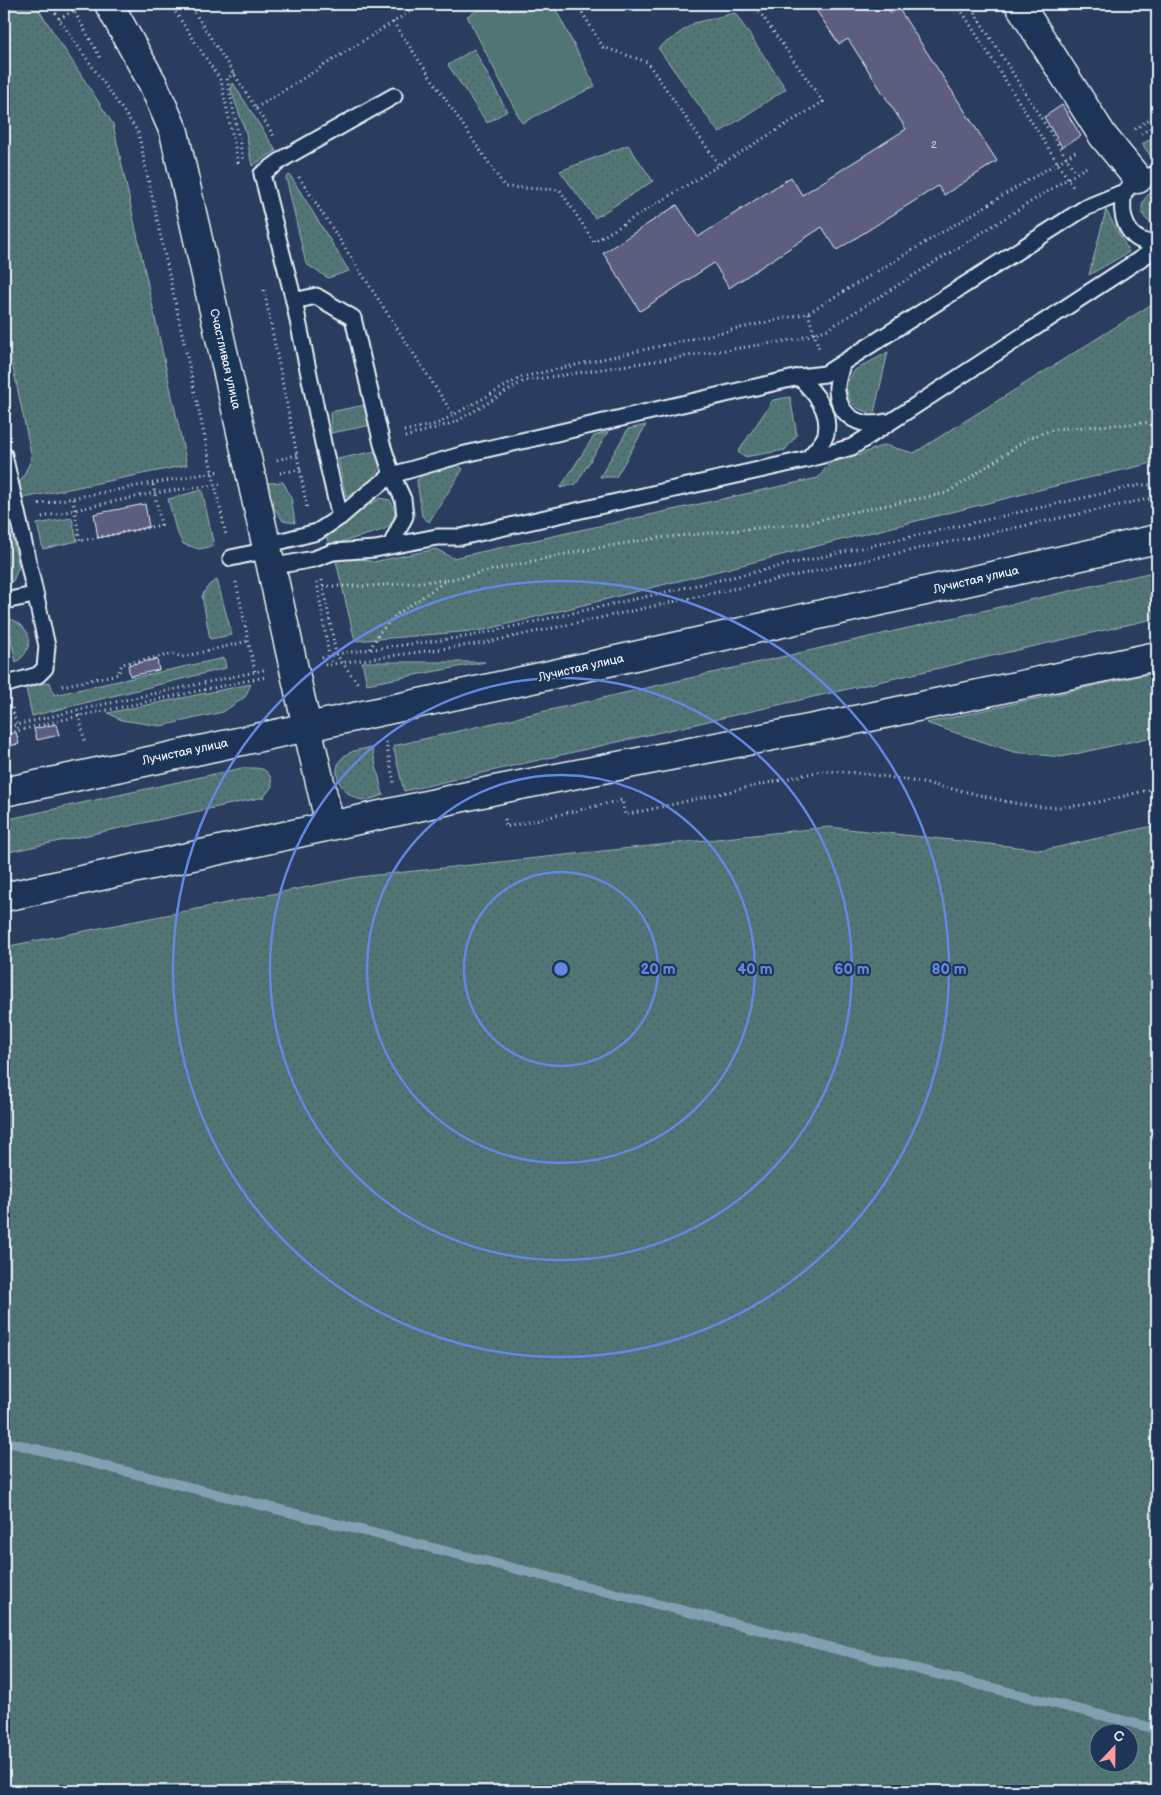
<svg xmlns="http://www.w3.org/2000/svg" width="1161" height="1795" viewBox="0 0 1161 1795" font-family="'Balsamiq Sans',sans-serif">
	<defs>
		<pattern id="grass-dots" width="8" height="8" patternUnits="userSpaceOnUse" patternTransform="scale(1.25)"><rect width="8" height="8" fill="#517575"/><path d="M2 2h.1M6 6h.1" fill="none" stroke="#4b5c5d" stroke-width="1.8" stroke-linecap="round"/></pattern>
	</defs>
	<rect width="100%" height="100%" fill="#2a3d5f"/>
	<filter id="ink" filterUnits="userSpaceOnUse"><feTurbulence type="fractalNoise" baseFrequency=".02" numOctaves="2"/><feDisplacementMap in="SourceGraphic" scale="10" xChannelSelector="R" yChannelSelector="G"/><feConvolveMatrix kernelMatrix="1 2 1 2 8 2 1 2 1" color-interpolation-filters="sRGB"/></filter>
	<g filter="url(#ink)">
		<!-- grass -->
		<g fill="url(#grass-dots)" stroke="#9cb3b6" fill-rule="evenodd">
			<path d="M4,4H35L113,124L187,465L24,498L18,487L32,458L4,325Z"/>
			<path d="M735,13L786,89L719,133L658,48L694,23Z"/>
			<path d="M474,49L507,111L487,123L448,65Z"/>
			<path d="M233,83L276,151L252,166L246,133L231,90Z"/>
			<path d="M1157,135V163L1155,162L1142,144Z"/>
			<path d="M628,145L653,181L595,218L560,171Z"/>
			<path d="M290,175L349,271L328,278L306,264L286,177Z"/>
			<path d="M1157,190V226C1137,220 1137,196 1157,190Z"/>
			<path d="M1106,210L1129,252L1089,275Z"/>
			<path d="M1157,301V462L1071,482L484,630L355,641L336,561L353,556L373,562L436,549L453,558L818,478L831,462L854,457L884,445L914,453Z"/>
			<path d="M888,352L874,413C853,410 851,404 845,385L855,370Z"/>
			<path d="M790,397L797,435L785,450L744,457L738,452L773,400Z"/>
			<path d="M370,404L376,424L331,433L330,412Z"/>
			<path d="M646,425L616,477H600L628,429Z"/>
			<path d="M608,432L576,484L560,488L594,436Z"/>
			<path d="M380,450C380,454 382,459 381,462C378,476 358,494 346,497L338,459Z"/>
			<path d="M458,464L463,469L429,522L422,516L417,480L425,473Z"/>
			<path d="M283,482L291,497L295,523L283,521L272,505L268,483Z"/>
			<path d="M202,490L214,546L199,549L183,544L176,530L168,499Z"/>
			<path d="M380,498L390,500C398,513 397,522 383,530L328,546L327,537L361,510Z"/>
			<path d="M72,518L77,541L43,549L37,524Z"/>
			<path d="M11,534L19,566L13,581L4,586V537Z"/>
			<path d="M1157,571V618L404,791L393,746Z"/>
			<path d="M217,580L232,635L210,639L202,596L209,585Z"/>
			<path d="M6,618C9,619 14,620 17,622C35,633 31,653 16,662Z"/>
			<path d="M224,658L226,668L32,716L26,688L50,682L54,695Z"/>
			<path d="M362,662H485L367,684Z"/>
			<path d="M1157,672V736L1061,757L1014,752L926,723Z"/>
			<path d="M251,684L245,697L223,712L161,726L121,720L108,713Z"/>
			<path d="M372,748L383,795C377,797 370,800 364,800C345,799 327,773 343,757C351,750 362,749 372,748Z"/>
			<path d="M242,768C259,768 271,766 272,786L264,797L4,853V820Z"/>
			<path d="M1157,825V1791H4V947L358,877L829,827L1045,850ZM1098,1732H1128V1762H1098Z"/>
		</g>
		<!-- pitch -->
		<path fill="#517575" stroke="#9cb3b6" d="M491,4H553L595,86L522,123L467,16Z"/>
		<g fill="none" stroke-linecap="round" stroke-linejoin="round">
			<!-- stream -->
			<path stroke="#82a0b2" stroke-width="10" d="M4,1441L1157,1729"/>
		</g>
		<!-- building -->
		<g fill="#5d5d7f" stroke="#e8f1f8">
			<path d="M812,4H885L891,13L899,9L997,161L944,195L938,186L837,250L822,227L729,288L714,263L640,311L603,253L677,205L698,237L791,177L802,195L906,129L848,39L839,44Z"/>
			<path d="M1062,105L1081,136L1062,147L1044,117Z"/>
			<path d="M145,504L149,527L98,538L94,514Z"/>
			<path d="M157,659L159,670L130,676L128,665Z"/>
			<path d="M56,724L59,735L37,740L34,729Z"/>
			<path d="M16,732L19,744L4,747V736Z"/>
		</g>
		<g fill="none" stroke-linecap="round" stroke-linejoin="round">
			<defs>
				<g id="service">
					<path d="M1124,192C1119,217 1127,244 1157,243"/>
					<path d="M294,301L316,296L353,318L382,444L392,475L403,499L405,516L391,545"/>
					<path d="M842,364C840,373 836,382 837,391C840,419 862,428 886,422"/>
					<path d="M799,377C814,392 831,410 826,434C824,442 813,452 808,459"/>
					<path d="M4,455L47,646L45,668L38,675L4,685"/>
					<path d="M340,517L324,448L294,301L262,174L286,157L394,96"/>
					<path d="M266,545L317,532L340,517L368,493L392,475L461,455L799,377L825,374L1085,208L1124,192L1138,179L1157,174"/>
					<path d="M231,558L267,550"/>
					<path d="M270,567L314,559L333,552L375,549L437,537H461L808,459L852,447L1157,248"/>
					<path d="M4,601L34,595"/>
				</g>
				<path id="minor" d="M1019,4L1103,136L1138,179"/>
				<path id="tertiary" d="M109,4L153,84L174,132L307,727"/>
				<g id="primary">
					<path d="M307,727L330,825"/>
					<path d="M4,792L541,677L1157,539"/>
					<path d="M4,897L500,789L870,717L1157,656"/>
				</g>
			</defs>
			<!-- service casing -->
			<use href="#service" stroke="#e8f1f8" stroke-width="19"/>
			<!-- minor casing -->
			<use href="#minor" stroke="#e8f1f8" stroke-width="31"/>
			<!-- tertiary casing -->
			<use href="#tertiary" stroke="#e8f1f8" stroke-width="31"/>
			<!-- primary casing -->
			<use href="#primary" stroke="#e8f1f8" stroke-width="31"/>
			<!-- path -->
			<g stroke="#e8f1f8" stroke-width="3" stroke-dasharray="1 4" stroke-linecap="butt">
				<path d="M51,4L59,19L138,132L226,535"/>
				<path d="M70,4L100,57"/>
				<path d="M170,4L221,81L239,166"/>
				<path d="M189,4L274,136"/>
				<path d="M577,4L603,47L647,62L719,165"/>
				<path d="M957,4L1073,187"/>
				<path d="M969,4L1076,173"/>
				<path d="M59,19L80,7"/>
				<path d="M393,22L505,187L560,190L594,242L823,102L754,4"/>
				<path d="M235,74L227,78L243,159"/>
				<path d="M256,108L422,4"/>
				<path d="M1135,129L1151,118L1157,124"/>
				<path d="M1141,134L1157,124"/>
				<path d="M299,177L454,416"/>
				<path d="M264,290L300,470L307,509"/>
				<path d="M808,313L819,349"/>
				<path d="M404,431L437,424L522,377L808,313L1077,151"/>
				<path d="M405,437L456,422L524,381L798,339L828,329L1088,166"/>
				<path d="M277,460L300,454"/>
				<path d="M280,473L303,469"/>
				<path d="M73,499L80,541L161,525L153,484"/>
				<path d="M39,504L220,471"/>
				<path d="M42,517L154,493L222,484"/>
				<path d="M322,580L336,654L359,685"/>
				<path d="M236,582L255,672"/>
				<path d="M317,582L329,656L333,664"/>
				<path d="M323,586H371L446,580"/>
				<path d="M370,649L380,632L396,615L447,580L579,551L657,538L809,523L838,515L946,493L958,486L1029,438L1055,429L1157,422"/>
				<path d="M322,658L336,654L471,636L1140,485H1157"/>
				<path d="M325,665L484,643L1157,497"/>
				<path d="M62,686L118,674L122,664L173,654L182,657L248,641"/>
				<path d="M12,708L18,731"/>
				<path d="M78,710L85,743"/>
				<path d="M4,728L78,710L264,670"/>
				<path d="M4,734L79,716L265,677"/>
				<path d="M386,742L394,783"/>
				<path d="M505,819L506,827L622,800L625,815L821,771C871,772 919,782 967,792C996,799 1026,808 1057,807C1088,807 1126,795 1157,788"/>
			</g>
			<!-- service -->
			<use href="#service" stroke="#1d3557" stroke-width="15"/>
			<!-- minor -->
			<use href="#minor" stroke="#1d3557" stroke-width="28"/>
			<!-- tertiary -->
			<use href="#tertiary" stroke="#1d3557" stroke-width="28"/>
			<!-- primary -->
			<use href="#primary" stroke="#1d3557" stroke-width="28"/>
		</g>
	</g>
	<!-- distance rings -->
	<g fill="none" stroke="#6487e3" stroke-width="2.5">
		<circle cx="561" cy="969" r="97"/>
		<circle cx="561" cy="969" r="194"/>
		<circle cx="561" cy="969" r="291"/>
		<circle cx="561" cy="969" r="388"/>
	</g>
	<g text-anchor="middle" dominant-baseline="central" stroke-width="4.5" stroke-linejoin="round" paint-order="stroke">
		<!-- number labels -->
		<g font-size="10" fill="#c5ccda">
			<text x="934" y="145">2</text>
		</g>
		<!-- street labels -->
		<g font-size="12" fill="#e8f1f8" stroke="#1d3557">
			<text transform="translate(225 359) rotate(77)">Счастливая улица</text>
			<text transform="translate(976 580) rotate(-13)">Лучистая улица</text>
			<text transform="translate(581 668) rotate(-13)">Лучистая улица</text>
			<text transform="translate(185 752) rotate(-12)">Лучистая улица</text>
		</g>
	</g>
	<circle cx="561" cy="969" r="8" fill="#6487e3" stroke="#1d3557" stroke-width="2.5"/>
	<g font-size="15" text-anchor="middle" font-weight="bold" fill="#6487e3" stroke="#1d3557" stroke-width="4.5" stroke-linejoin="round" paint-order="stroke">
		<text x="658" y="974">20 m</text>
		<text x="755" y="974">40 m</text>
		<text x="852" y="974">60 m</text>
		<text x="949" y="974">80 m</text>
	</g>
	<!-- margin -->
	<rect width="1161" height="1795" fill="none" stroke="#1d3557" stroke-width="20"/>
	<rect x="10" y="10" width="1141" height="1775" fill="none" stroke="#e8f1f8" stroke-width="2" filter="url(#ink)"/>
	<!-- north arrow -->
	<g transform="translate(1114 1748) rotate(22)"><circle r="24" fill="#1d3557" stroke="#6e8097"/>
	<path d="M0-4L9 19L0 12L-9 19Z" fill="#ff9aa2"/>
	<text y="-8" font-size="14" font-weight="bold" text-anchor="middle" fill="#e8f1f8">С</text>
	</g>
</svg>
